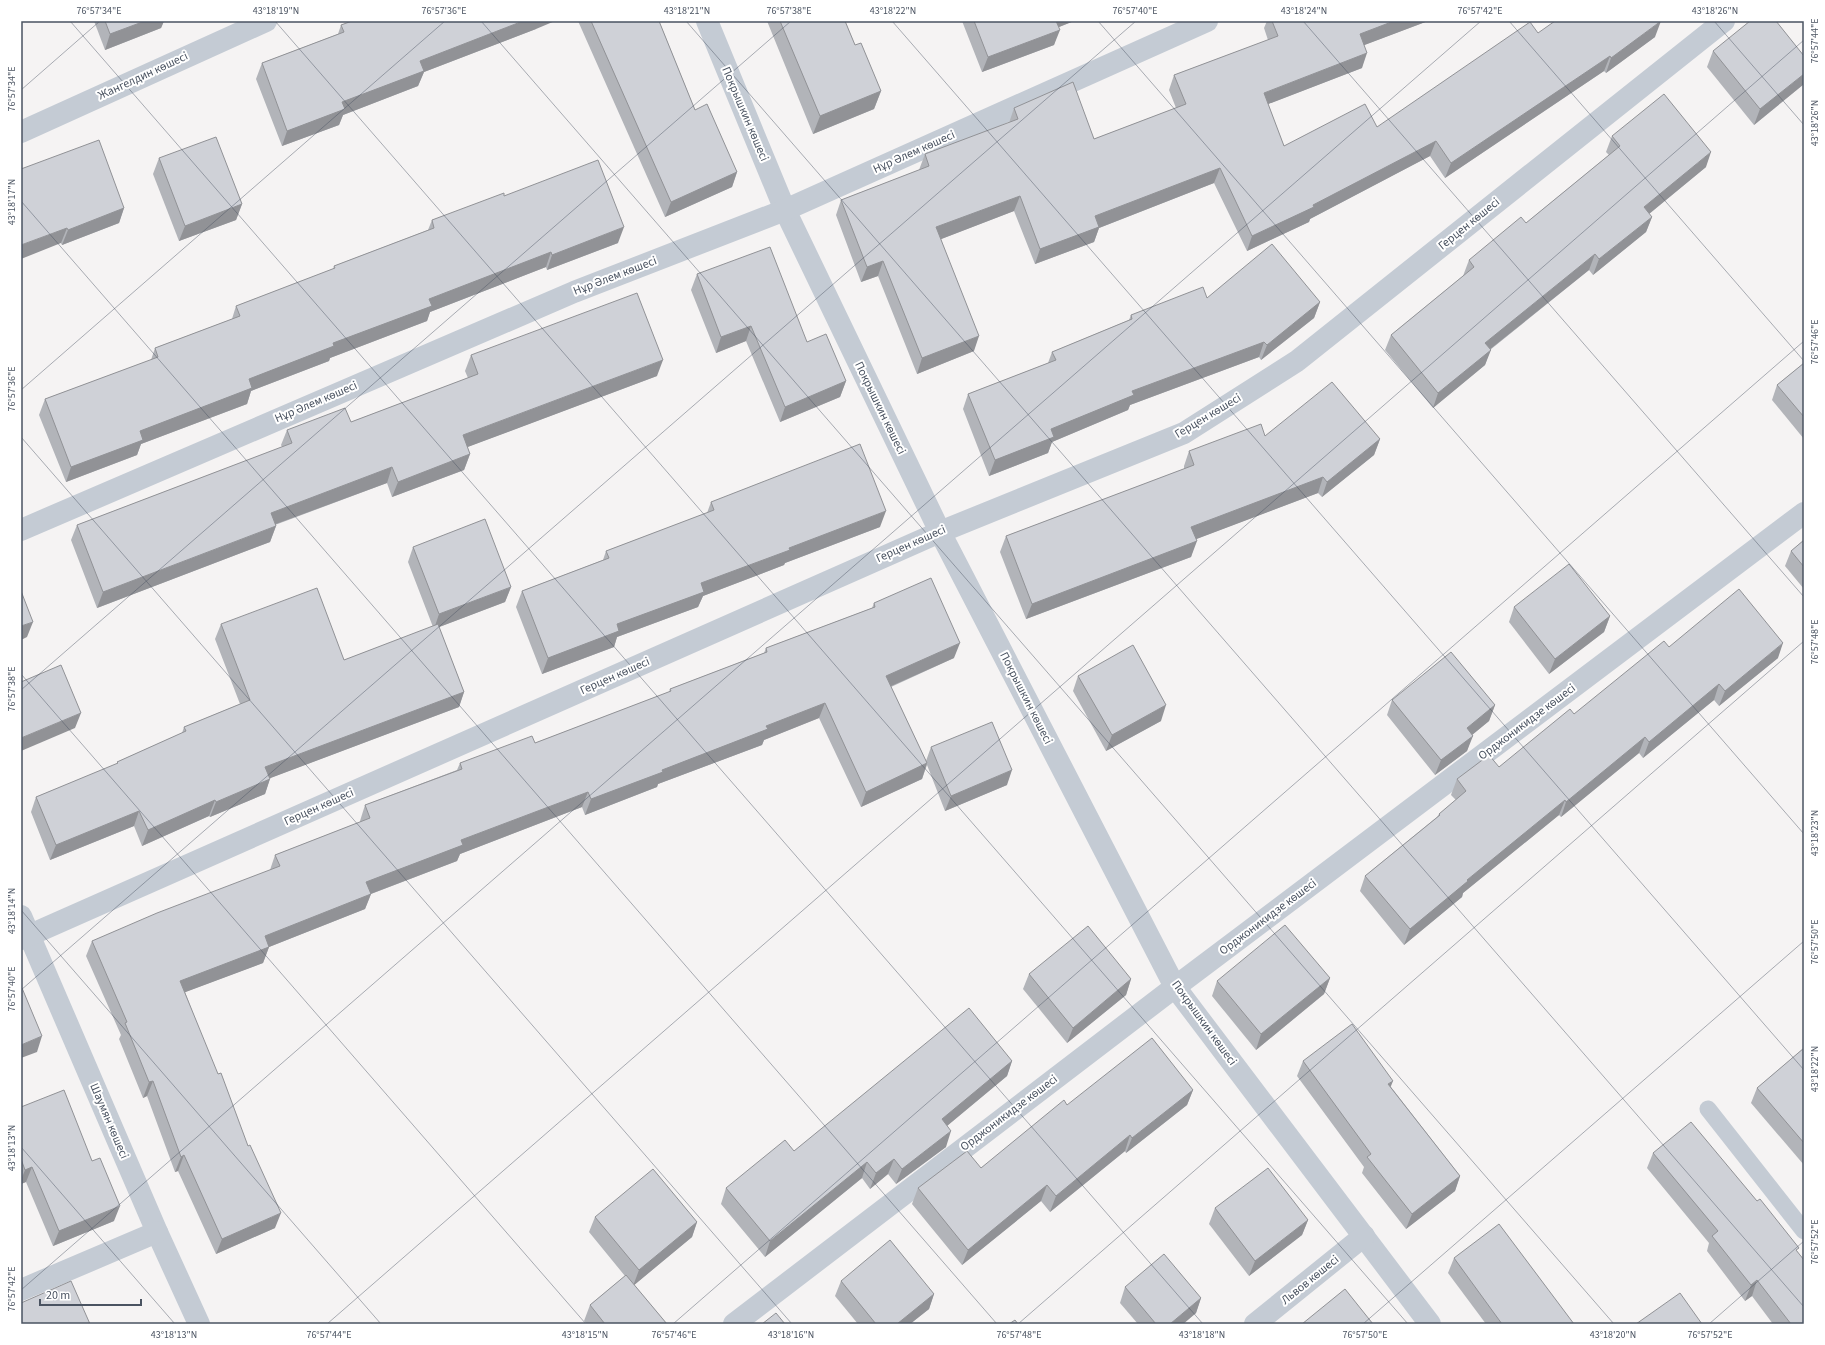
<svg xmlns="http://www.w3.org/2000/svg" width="1825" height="1345" viewBox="0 0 1825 1345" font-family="'Source Sans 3',sans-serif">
	<rect width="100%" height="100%" fill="#f5f3f3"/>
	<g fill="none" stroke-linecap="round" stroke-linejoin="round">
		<!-- service -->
		<path stroke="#c4cbd4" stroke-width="17" d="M1708,1109L1804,1231"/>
		<!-- minor -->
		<g stroke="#c4cbd4" stroke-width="22">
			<path d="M707,21L785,210L940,532L1175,987L1430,1324"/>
			<path d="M21,132L266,21"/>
			<path d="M21,530L574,292L785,210L1207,21"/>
			<path d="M21,916L157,1232L199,1324"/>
			<path d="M21,939L940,532L1184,433L1297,361L1724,21"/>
			<path d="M21,1290L157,1232"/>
			<path d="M734,1324L1175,987L1804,513"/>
			<path d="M1255,1324L1364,1236"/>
		</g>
	</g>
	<!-- wall -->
	<g fill="#b2b4b9">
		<path d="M94,21H164L161,28L105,50Z"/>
		<path d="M578,21H659L695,110L737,172L732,187L665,217Z"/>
		<path d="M767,21H845L855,45L881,91L874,109L813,134Z"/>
		<path d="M962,21H1074L1059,27L1054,45L982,72Z"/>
		<path d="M1267,21H1428L1364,45L1362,68L1268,104L1284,146L1377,127L1538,33L1655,37L1606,73L1604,71L1445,178L1430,156L1310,219L1309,222L1247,251L1214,183L1099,228L1094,242L1035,264L1014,211L941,239L974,351L917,374L878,276L861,282L836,215L841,200L919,170L925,154L1009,123L1014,108L1094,139L1176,108L1169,90L1174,75L1268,40L1264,28Z"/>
		<path d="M341,25L536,29L424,72L418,86L343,115L339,125L282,146L256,79L262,63L338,34Z"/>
		<path d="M1713,51L1804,74V84L1754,125L1707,67Z"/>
		<path d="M1612,136L1706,167L1649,214L1652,217L1646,232L1593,275L1589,270L1490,350L1485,365L1433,408L1385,350L1391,335L1463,276L1469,260L1526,223L1609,155L1606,152Z"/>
		<path d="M159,158L242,204L236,220L179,241L153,174Z"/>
		<path d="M21,169L124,208L119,223L62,245Z"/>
		<path d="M504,196L618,243L547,270L546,267L430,312L427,321L330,358L329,361L251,391L247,404L141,444L137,455L66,482L39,415L45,399L151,360L155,348L232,319L236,306L333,269L334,266L428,230L432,220Z"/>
		<path d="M697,274L807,342L846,381L840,397L780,422L746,341L716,353L691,290Z"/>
		<path d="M1207,298L1320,302L1314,318L1261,360L1259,357L1130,405L1128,410L1052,442L1048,453L989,476L963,409L968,394L1048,363L1052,352L1129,320L1131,315Z"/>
		<path d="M471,355L657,376L467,447L470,454L464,470L392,497L387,483L275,525L276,526L270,542L97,608L71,540L77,525L282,447L281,445L287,430L351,422L468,378L465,371Z"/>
		<path d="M1804,363V439L1772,400L1777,385Z"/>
		<path d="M1265,436L1380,439L1374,455L1322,497L1318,493L1196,539L1191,557L1026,619L1000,552L1006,536L1184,469V466L1189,451Z"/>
		<path d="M711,502L880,527L785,563L784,565L703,596L698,607L617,637L614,647L542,674L516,607L522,591L603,560L606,551L707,513Z"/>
		<path d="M1804,540V589L1785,566L1791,551Z"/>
		<path d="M413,547L511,587L505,602L439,627L464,692L459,707L270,778L265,794L210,817L209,816L142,846L134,826L50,860L31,812L36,797L117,764V762L182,733L184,727L240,704L215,639L221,624L344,660L433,627L408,562Z"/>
		<path d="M874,603L954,658L891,687L926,761L931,747L1007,785L945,811L927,765L922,779L861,807L819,718L764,740L762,745L658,784L657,787L585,815L582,807L460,854L457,861L371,894L365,909L269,947L263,963L185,992L275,1228L216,1254L178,1171L175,1172L147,1096L143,1098L119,1039L121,1035L86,956L92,941L270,870L275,855L360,822V821L365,805L457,770L460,763L535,743L669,692L670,689L764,653L766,648L872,608Z"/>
		<path d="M1514,607L1610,616L1604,632L1549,674L1509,622Z"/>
		<path d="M1669,647L1778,658L1719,706L1714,700L1643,758L1639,753L1561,817L1559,815L1463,893L1462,897L1404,945L1360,891L1365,876L1437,817L1439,814L1456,800L1451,795L1457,779L1499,767Z"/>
		<path d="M1078,676L1161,721L1106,751L1073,691Z"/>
		<path d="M1392,700L1495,705L1489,721L1472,735L1467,751L1435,775L1387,715Z"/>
		<path d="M1029,974L1131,979L1126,995L1067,1043L1023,989Z"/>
		<path d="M1330,978L1324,994L1256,1050L1212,996L1217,981Z"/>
		<path d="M1804,1048V1165L1751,1103L1757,1088Z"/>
		<path d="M1012,1061L1007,1076L947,1126L946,1147L896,1184L888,1174L870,1189L862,1178L765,1257L721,1204L726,1188L794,1151Z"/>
		<path d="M1303,1061L1391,1087L1460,1176L1455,1191L1406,1229L1362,1173L1364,1167L1297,1076Z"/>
		<path d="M1193,1090L1187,1105L1126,1153L1125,1151L1050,1212L1041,1201L962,1265L912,1204L918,1188L981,1168L1067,1105Z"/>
		<path d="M21,1107L114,1221L53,1246L26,1182L21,1184Z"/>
		<path d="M1653,1153L1798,1252L1804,1324H1773L1752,1296L1745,1301L1707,1251L1709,1243L1647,1168Z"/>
		<path d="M1215,1208L1308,1220L1302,1235L1249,1276L1209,1224Z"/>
		<path d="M595,1217L697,1222L692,1237L634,1285L667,1324H587L584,1321L590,1305L625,1276L589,1232Z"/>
		<path d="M1454,1258L1574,1324H1486L1448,1273Z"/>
		<path d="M841,1281L934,1294L929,1309L910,1324H858L835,1296Z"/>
		<path d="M1125,1287L1201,1298L1196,1313L1183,1324H1138L1120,1303Z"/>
	</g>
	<!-- shaded-wall -->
	<g fill="#919296">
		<path d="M145,21H164L161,28L105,50L110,34Z"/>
		<path d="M523,21H555L536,29L424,72L418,86L343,115L339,125L282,146L287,131L420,61Z"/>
		<path d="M1052,21H1074L1049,31Z"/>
		<path d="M1394,21H1428L1354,49L1360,34Z"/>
		<path d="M1661,21L1655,37L1606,73L1611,58Z"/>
		<path d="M1060,30L1054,45L982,72L988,57Z"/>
		<path d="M1367,53L1362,68L1258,108L1264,93Z"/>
		<path d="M1610,56L1604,71L1445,178L1451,163Z"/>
		<path d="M1804,74V84L1754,125L1760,109Z"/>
		<path d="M881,91L874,109L813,134L820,116Z"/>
		<path d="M1436,141L1430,156L1310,219L1309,222L1247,251L1252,236Z"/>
		<path d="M1711,152L1706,167L1638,223L1644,207Z"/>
		<path d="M1220,168L1214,183L1099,228L1094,242L1035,264L1040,249L1095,216Z"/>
		<path d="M737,172L732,187L665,217L671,202Z"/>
		<path d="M1020,196L1014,211L931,243L936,227Z"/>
		<path d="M242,204L236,220L179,241L185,226Z"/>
		<path d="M124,208L119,223L62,245L68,230Z"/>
		<path d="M1652,217L1646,232L1593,275L1599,259Z"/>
		<path d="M624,227L618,243L547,270L552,255Z"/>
		<path d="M67,228L61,243L21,259V245Z"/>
		<path d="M551,252L546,267L430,312L427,321L330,358L329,361L251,391L247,404L141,444L137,455L66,482L71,467L140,431L249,379L333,343L429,299Z"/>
		<path d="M1595,254L1589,270L1479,358L1485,343Z"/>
		<path d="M883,261L878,276L861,282L867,267Z"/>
		<path d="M1320,302L1314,318L1261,360L1267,345Z"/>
		<path d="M751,326L746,341L716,353L721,337Z"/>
		<path d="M979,336L974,351L917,374L922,358Z"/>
		<path d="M1264,342L1259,357L1130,405L1128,410L1052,442L1048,453L989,476L995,460L1051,429L1132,391Z"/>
		<path d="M1491,350L1485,365L1433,408L1438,393Z"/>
		<path d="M663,360L657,376L457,451L463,435Z"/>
		<path d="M846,381L840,397L780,422L785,407Z"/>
		<path d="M1380,439L1374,455L1322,497L1327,482Z"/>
		<path d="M470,454L464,470L392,497L398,482Z"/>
		<path d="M392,467L387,483L265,528L271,513Z"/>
		<path d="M1323,477L1318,493L1186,543L1191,527Z"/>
		<path d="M886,511L880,527L785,563L784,565L703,596L698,607L617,637L614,647L542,674L548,658L701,583L789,548Z"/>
		<path d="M276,526L270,542L97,608L103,592Z"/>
		<path d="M1197,541L1191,557L1026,619L1032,604Z"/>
		<path d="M511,587L505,602L434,629L439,614Z"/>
		<path d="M1610,616L1604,632L1549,674L1555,659Z"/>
		<path d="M33,622L27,637L21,640V626Z"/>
		<path d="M960,643L954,658L880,691L886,676Z"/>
		<path d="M1783,643L1778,658L1719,706L1725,691Z"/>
		<path d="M1719,684L1714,700L1643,758L1649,742Z"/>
		<path d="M464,692L459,707L260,782L265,767Z"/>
		<path d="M825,703L819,718L764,740L762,745L658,784L657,787L585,815L591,799L766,726Z"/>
		<path d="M1166,705L1161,721L1106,751L1112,735Z"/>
		<path d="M1495,705L1489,721L1461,744L1467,728Z"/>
		<path d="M81,713L75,728L21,751V738Z"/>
		<path d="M1473,736L1467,751L1435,775L1441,760Z"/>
		<path d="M1645,737L1639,753L1561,817L1566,802Z"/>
		<path d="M927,763L922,779L861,807L866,792Z"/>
		<path d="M1012,770L1007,785L945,811L951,796Z"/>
		<path d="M270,779L265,794L210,817L216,802Z"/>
		<path d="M588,792L582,807L460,854L457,861L360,898L366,882L461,840Z"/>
		<path d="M215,800L209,816L142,846L148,830Z"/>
		<path d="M1565,800L1559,815L1463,893L1462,897L1404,945L1410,929L1467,880Z"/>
		<path d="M139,811L134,826L50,860L56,845Z"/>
		<path d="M371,894L365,909L269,947L263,963L175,996L180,981L265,936Z"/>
		<path d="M1330,978L1324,994L1256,1050L1261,1034Z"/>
		<path d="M1131,979L1126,995L1067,1043L1073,1028Z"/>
		<path d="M42,1036L37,1052L21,1058V1045Z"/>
		<path d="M1012,1061L1007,1076L936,1135L942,1119Z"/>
		<path d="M153,1081L147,1096L143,1098L149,1082Z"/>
		<path d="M1393,1081L1387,1096L1388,1084Z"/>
		<path d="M1193,1090L1187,1105L1126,1153L1132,1138Z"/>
		<path d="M951,1131L946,1147L896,1184L902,1169Z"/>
		<path d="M1130,1135L1125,1151L1050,1212L1056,1196Z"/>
		<path d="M184,1155L178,1171L175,1172L181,1157Z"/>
		<path d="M894,1159L888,1174L870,1189L876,1173Z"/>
		<path d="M867,1162L862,1178L765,1257L770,1241Z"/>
		<path d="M32,1167L26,1182L21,1184V1180L25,1170Z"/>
		<path d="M1460,1176L1455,1191L1406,1229L1412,1214Z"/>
		<path d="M1047,1185L1041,1201L962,1265L968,1250Z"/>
		<path d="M120,1206L114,1221L53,1246L59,1231Z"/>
		<path d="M281,1213L275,1228L216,1254L222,1239Z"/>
		<path d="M1308,1220L1302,1235L1249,1276L1255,1261Z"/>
		<path d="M697,1222L692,1237L633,1286L639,1270Z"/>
		<path d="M1757,1280L1752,1296L1745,1301L1751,1285Z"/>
		<path d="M934,1294L929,1309L910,1324H897Z"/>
		<path d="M1201,1298L1196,1313L1183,1324H1170Z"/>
	</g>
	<!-- building -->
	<g fill="#cfd1d7" stroke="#919296">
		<path d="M105,21H145L110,34Z"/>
		<path d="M352,21H523L420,61L424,71L342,102L345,109L287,131L262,63L344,32L341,25Z"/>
		<path d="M591,21H659L695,110L707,104L737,172L671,202Z"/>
		<path d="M780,21H845L855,45L861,43L881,91L820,116Z"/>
		<path d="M974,21H1056L1060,30L988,57Z"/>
		<path d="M1272,21H1394L1360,34L1367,53L1264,93L1284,146L1365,104L1377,127L1530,22L1538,33L1555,21H1661L1611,58L1610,56L1451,163L1436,141L1313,205L1314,207L1252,236L1220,168L1095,216L1099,227L1040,249L1020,196L936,227L979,336L922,358L883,261L867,267L841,200L929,166L925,154L1018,119L1014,108L1073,82L1094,139L1186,104L1174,75L1278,36Z"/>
		<path d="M1750,21H1776L1804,56V74L1760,109L1713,51Z"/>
		<path d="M1664,94L1711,152L1644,207L1652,217L1599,259L1595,254L1485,343L1491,350L1438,393L1391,335L1474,267L1469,260L1521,217L1526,223L1620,146L1612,136Z"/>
		<path d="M216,137L242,204L185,226L159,158Z"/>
		<path d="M99,140L124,208L68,230L67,228L21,245V169Z"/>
		<path d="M598,160L624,227L552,255L551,252L429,299L432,306L333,343L334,346L249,379L252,388L140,431L143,440L71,467L45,399L158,357L155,348L240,316L236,306L335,268L334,266L434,228L432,220L504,193V196Z"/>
		<path d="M1272,244L1320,302L1267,345L1264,342L1132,391L1134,395L1051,429L1054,437L995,460L968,394L1056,360L1052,352L1132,319L1131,315L1203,287L1207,298Z"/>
		<path d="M770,247L807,342L826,334L846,381L785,407L751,326L721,337L697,274Z"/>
		<path d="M637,293L663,360L463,435L470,454L398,482L392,467L271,513L276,526L103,592L77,525L292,443L287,430L345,408L351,422L478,374L471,355Z"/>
		<path d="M1804,363V417L1777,385Z"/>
		<path d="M1332,382L1380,439L1327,482L1323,477L1191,527L1197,541L1032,604L1006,536L1194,465L1189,451L1261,424L1265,436Z"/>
		<path d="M860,444L886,511L789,548L790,550L701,583L704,592L617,624L619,631L548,658L522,591L609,558L606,551L714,510L711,502Z"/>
		<path d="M485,519L511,587L439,614L413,547Z"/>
		<path d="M1804,540V567L1791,551Z"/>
		<path d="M1569,564L1610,616L1555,659L1514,607Z"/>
		<path d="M931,578L960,643L886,676L927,763L866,792L825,703L766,726L768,729L662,770L663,772L591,799L588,792L461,840L463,845L366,882L371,894L265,936L269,947L180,981L218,1074L221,1073L248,1146L250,1145L281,1213L222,1239L184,1155L181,1157L153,1081L149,1082L125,1023L127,1022L92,941L157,913L280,866L275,855L370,818L365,805L462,769L460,763L532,736L535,743L671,691L670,689L767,652L766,648L875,607L874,603Z"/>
		<path d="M317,588L344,660L438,624L464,692L265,767L270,779L216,802L215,800L148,830L139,811L56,845L36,797L118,763L117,762L186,731L184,727L250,700L221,624Z"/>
		<path d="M1739,589L1783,643L1725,691L1719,684L1649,742L1645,737L1566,802L1565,800L1467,880L1468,881L1410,929L1365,876L1440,815L1439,814L1466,791L1457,779L1489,755L1499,767L1570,709L1574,714L1664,641L1669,647Z"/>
		<path d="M21,591L33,622L21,626Z"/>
		<path d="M1133,645L1166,705L1112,735L1078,676Z"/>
		<path d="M1451,652L1495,705L1467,728L1473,736L1441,760L1392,700Z"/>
		<path d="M61,665L81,713L21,738V682Z"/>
		<path d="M992,722L1012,770L951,796L931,747Z"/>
		<path d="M1285,925L1330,978L1261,1034L1217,981Z"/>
		<path d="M1088,926L1131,979L1073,1028L1029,974Z"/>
		<path d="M22,988L42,1036L21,1045V989Z"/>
		<path d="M969,1008L1012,1061L942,1119L951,1131L902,1169L894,1159L876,1173L867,1162L770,1241L726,1188L785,1140L794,1151Z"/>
		<path d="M1352,1024L1393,1081L1388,1084L1460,1176L1412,1214L1367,1157L1371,1154L1303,1061Z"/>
		<path d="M1152,1038L1193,1090L1132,1138L1130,1135L1056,1196L1047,1185L968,1250L918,1188L967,1151L981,1168L1064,1100L1067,1105Z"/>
		<path d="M1804,1048V1143L1757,1088Z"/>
		<path d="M64,1090L92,1161L100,1158L120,1206L59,1231L32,1167L25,1170L21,1159V1107Z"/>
		<path d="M1691,1122L1757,1201L1760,1199L1799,1248L1796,1250L1804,1260V1324H1791L1757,1280L1751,1285L1712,1236L1718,1231L1653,1153Z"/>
		<path d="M1268,1168L1308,1220L1255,1261L1215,1208Z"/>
		<path d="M653,1169L697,1222L639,1270L595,1217Z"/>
		<path d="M1499,1224L1574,1324H1502L1454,1258Z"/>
		<path d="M890,1240L934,1294L897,1324H876L841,1281Z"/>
		<path d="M1164,1254L1201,1298L1170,1324H1156L1125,1287Z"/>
		<path d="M626,1275L667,1324H605L590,1305Z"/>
		<path d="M71,1281L90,1324H21V1303Z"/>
		<path d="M1345,1289L1373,1324H1302Z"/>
		<path d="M1680,1293L1702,1324H1636Z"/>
		<path d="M776,1313L785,1324H762Z"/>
		<path d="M1015,1320L1018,1324H1009Z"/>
	</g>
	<!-- ticks -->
	<path fill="none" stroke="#4a5361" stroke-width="1" stroke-opacity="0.45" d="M70,21L1203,1324M275,21L1408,1324M481,21L1614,1324M686,21L1804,1307M892,21L1804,1070M1098,21L1804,834M1303,21L1804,597M1509,21L1804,361M1714,21L1804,125M21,90L100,21M21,201L997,1324M21,390L445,21M21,437L792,1324M21,674L586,1324M21,690L791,21M21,910L381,1324M21,990L1136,21M21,1147L175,1324M21,1290L1481,21M327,1324L1804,40M673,1324L1804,341M1018,1324L1804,641M1363,1324L1804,941M1709,1324L1804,1241"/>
	<g text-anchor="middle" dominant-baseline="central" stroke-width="4" stroke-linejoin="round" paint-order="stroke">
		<!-- street labels -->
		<g font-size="12" fill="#4a5361" stroke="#fff">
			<text transform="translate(143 76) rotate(-25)">Жангелдин көшесі</text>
			<text transform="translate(745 114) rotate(67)">Покрышкин көшесі</text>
			<text transform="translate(914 152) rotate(-24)">Нұр Әлем көшесі</text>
			<text transform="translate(1469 224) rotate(-39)">Герцен көшесі</text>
			<text transform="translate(615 276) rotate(-21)">Нұр Әлем көшесі</text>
			<text transform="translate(316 402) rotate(-23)">Нұр Әлем көшесі</text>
			<text transform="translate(880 408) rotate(64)">Покрышкин көшесі</text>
			<text transform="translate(1208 416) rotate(-31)">Герцен көшесі</text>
			<text transform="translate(911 544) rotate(-24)">Герцен көшесі</text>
			<text transform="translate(615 676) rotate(-24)">Герцен көшесі</text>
			<text transform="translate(1026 698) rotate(63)">Покрышкин көшесі</text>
			<text transform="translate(1527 722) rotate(-37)">Орджоникидзе көшесі</text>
			<text transform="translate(319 807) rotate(-24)">Герцен көшесі</text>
			<text transform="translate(1268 917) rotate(-37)">Орджоникидзе көшесі</text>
			<text transform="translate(1204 1023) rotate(54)">Покрышкин көшесі</text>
			<text transform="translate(1009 1113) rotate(-37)">Орджоникидзе көшесі</text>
			<text transform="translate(109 1121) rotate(67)">Шаумян көшесі</text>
			<text transform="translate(1310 1280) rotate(-39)">Львов көшесі</text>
		</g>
	</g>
	<!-- border -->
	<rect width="1825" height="1345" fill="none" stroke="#ffffff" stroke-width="44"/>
	<!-- scale -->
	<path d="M40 1299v6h101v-6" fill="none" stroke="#4a5361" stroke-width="2"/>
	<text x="46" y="1299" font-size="12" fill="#4a5361" stroke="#ffffff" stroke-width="3" paint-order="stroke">20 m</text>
	<rect x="22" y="22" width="1781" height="1301" fill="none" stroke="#4a5361" stroke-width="1.5"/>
	<g font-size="10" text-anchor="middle" fill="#4a5361">
		<text x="99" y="14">76°57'34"E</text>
		<text x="276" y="14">43°18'19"N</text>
		<text x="444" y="14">76°57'36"E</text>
		<text x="687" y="14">43°18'21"N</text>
		<text x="789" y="14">76°57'38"E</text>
		<text x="893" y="14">43°18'22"N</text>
		<text x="1135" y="14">76°57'40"E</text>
		<text x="1304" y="14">43°18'24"N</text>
		<text x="1480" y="14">76°57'42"E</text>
		<text x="1715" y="14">43°18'26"N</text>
		<text transform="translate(1814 41) rotate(-90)" y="4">76°57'44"E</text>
		<text transform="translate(11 89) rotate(-90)" y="4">76°57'34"E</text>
		<text transform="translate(1814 123) rotate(-90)" y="4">43°18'26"N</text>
		<text transform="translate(11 202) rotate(-90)" y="4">43°18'17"N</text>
		<text transform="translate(1814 342) rotate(-90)" y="4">76°57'46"E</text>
		<text transform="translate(11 389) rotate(-90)" y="4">76°57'36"E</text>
		<text transform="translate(1814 642) rotate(-90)" y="4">76°57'48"E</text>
		<text transform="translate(11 689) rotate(-90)" y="4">76°57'38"E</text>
		<text transform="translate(1814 833) rotate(-90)" y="4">43°18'23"N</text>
		<text transform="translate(11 911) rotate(-90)" y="4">43°18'14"N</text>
		<text transform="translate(1814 942) rotate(-90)" y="4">76°57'50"E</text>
		<text transform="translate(11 989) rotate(-90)" y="4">76°57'40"E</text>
		<text transform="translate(1814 1069) rotate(-90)" y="4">43°18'22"N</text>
		<text transform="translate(11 1148) rotate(-90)" y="4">43°18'13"N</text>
		<text transform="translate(1814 1242) rotate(-90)" y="4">76°57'52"E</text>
		<text transform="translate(11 1289) rotate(-90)" y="4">76°57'42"E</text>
		<text x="174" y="1338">43°18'13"N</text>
		<text x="329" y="1338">76°57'44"E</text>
		<text x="585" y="1338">43°18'15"N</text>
		<text x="674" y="1338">76°57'46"E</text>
		<text x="791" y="1338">43°18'16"N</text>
		<text x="1019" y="1338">76°57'48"E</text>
		<text x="1202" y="1338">43°18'18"N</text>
		<text x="1365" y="1338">76°57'50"E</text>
		<text x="1613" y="1338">43°18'20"N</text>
		<text x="1710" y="1338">76°57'52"E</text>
	</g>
</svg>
